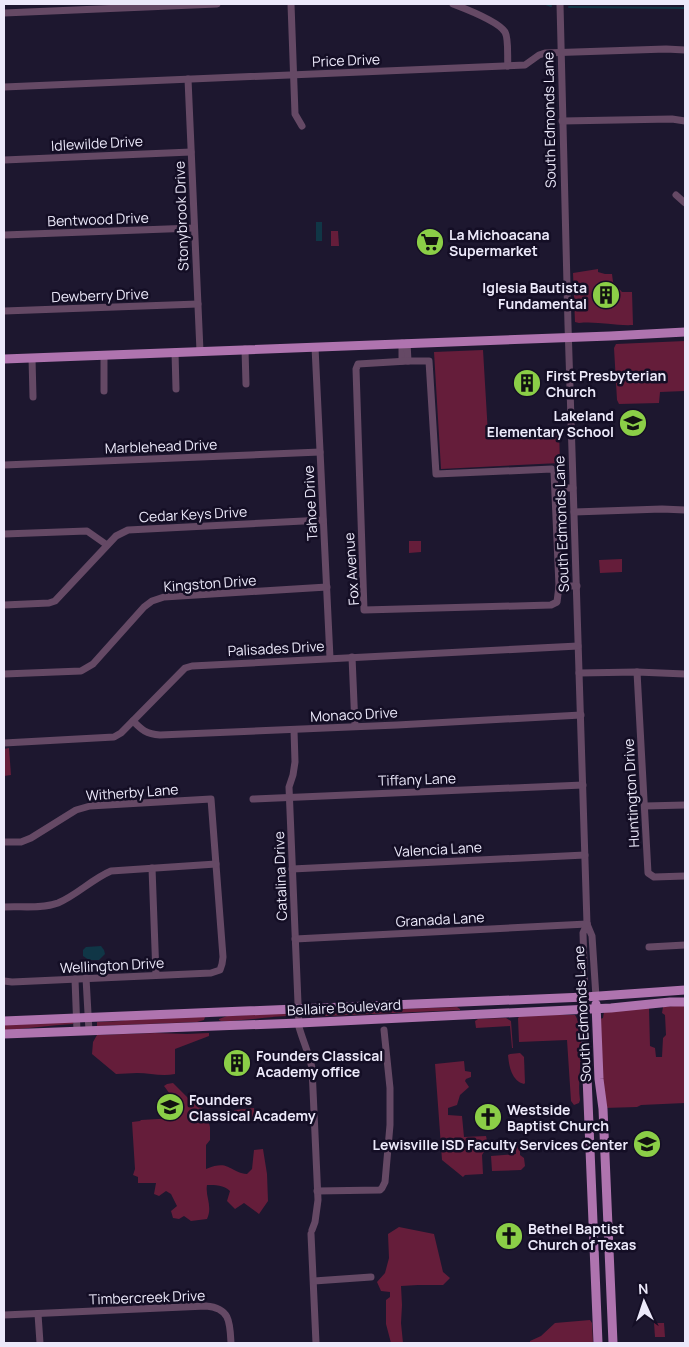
<svg xmlns="http://www.w3.org/2000/svg" width="689" height="1347" viewBox="0 0 689 1347" font-family="Manrope,sans-serif">
	<rect width="100%" height="100%" fill="#1d172f"/>
	<!-- green -->
	<g fill="#651d3a">
		<path d="M331,231H338L339,246H331Z"/>
		<path d="M598,269V272L605,274H612L613,282L622,292H632L633,325C615,326 597,321 579,323L575,322L573,273Z"/>
		<path d="M685,341V391L660,392L659,403L619,404L617,400L614,348L616,344Z"/>
		<path d="M483,350L488,434L559,430L560,463L441,469L434,352Z"/>
		<path d="M409,541H421V552L409,553Z"/>
		<path d="M622,559V572L600,573L599,560Z"/>
		<path d="M9,748L11,775L4,776V749Z"/>
		<path d="M685,1005V1103L641,1105L637,1107L604,1108L600,1019L603,1018L604,1012L649,1008L650,1046L655,1048L656,1057H662L663,1038L666,1035L665,1015L662,1013L663,1007Z"/>
		<path d="M457,1007L460,1009V1010L305,1017L306,1015L332,1014L346,1011Z"/>
		<path d="M287,1013L290,1014L287,1016C265,1017 243,1021 221,1021L219,1020V1019L227,1016Z"/>
		<path d="M523,1015H575C588,1035 576,1075 580,1100L579,1103L574,1105L571,1101L567,1040L519,1042L518,1018L520,1016Z"/>
		<path d="M204,1016L205,1017L204,1020L197,1022L97,1026V1022L121,1021L134,1018Z"/>
		<path d="M506,1018L511,1021L513,1048H512L510,1026L476,1028L475,1021L478,1019Z"/>
		<path d="M73,1021V1024C50,1025 27,1029 4,1030V1025Z"/>
		<path d="M155,1033L187,1034L209,1033V1036L175,1049V1074C162,1077 150,1073 137,1073C130,1073 123,1074 116,1074L92,1054L93,1042L97,1035Z"/>
		<path d="M520,1053L524,1057L525,1083L524,1084C512,1081 509,1067 508,1055L510,1054Z"/>
		<path d="M464,1061L465,1071L471,1072V1077L466,1079L465,1081L469,1087L460,1095L457,1105L448,1108V1115L462,1116L464,1137L486,1136L488,1145L482,1155L483,1174L465,1175L463,1177L442,1160L435,1064Z"/>
		<path d="M173,1083L191,1101L202,1108L211,1122L209,1123L210,1127V1140L206,1145V1169C230,1159 228,1172 247,1174L252,1169L254,1150L263,1149L267,1174L268,1201L259,1214L244,1203L235,1209L227,1201L230,1191C224,1185 215,1185 207,1185C205,1197 213,1206 207,1219L191,1221L184,1216L179,1219L173,1218L171,1211L177,1206L171,1194L166,1191L159,1196L154,1194L156,1183H138V1177L133,1175L135,1169L132,1122L140,1121L141,1120L175,1118C177,1104 173,1098 164,1086L167,1084Z"/>
		<path d="M254,1108L255,1122L234,1123V1110Z"/>
		<path d="M521,1141L523,1143V1147L520,1150V1155L524,1158L525,1166L521,1170L492,1171L491,1156L516,1154V1142Z"/>
		<path d="M399,1227L434,1234L443,1272L450,1278L443,1285H418L401,1286L402,1305L401,1323L403,1343H391L386,1324V1300L390,1297V1292L381,1291L377,1282L385,1273L389,1258L388,1234Z"/>
		<path d="M590,1320L592,1323L593,1343H530V1341L541,1336L555,1323Z"/>
		<path d="M654,1323H664L665,1337H655Z"/>
	</g>
	<!-- water -->
	<g fill="#103646">
		<rect x="316" y="222" width="6" height="19"/>
		<path d="M101,946L104,950L105,954L99,960H89L83,956V950L86,947Z"/>
	</g>
	<g fill="none" stroke-linecap="round" stroke-linejoin="round">
		<!-- stream -->
		<g stroke="#103646" stroke-width="2">
			<path d="M546,4L551,6"/>
			<path d="M569,7L685,8"/>
		</g>
		<!-- minor -->
		<g stroke="#654965" stroke-width="7">
			<path d="M291,4L295,114L302,126"/>
			<path d="M453,4C466,9 498,21 505,32C509,39 507,58 508,66"/>
			<path d="M560,4L568,325L587,924L592,936L596,997"/>
			<path d="M4,13L217,4"/>
			<path d="M188,79L200,351"/>
			<path d="M4,87L525,65L539,55L545,53L666,49L685,50"/>
			<path d="M562,121L672,119L685,121"/>
			<path d="M4,160L191,152"/>
			<path d="M676,195L685,203"/>
			<path d="M4,235L194,228"/>
			<path d="M4,311L198,304"/>
			<path d="M402,343V361"/>
			<path d="M407,343L408,361"/>
			<path d="M315,347L330,658"/>
			<path d="M245,349L246,384"/>
			<path d="M175,352L176,389"/>
			<path d="M104,355V391"/>
			<path d="M32,358L33,397"/>
			<path d="M408,361H429L436,474L552,469L554,472L559,586L557,602L551,605L364,610L356,369L358,364Z"/>
			<path d="M4,465L320,452"/>
			<path d="M556,488H573"/>
			<path d="M574,512L662,509L685,510"/>
			<path d="M4,534L87,531L107,545"/>
			<path d="M559,586H577"/>
			<path d="M4,605L49,603L55,601L116,536L128,530L323,520"/>
			<path d="M352,657L355,726"/>
			<path d="M637,672L648,873L654,877L685,876"/>
			<path d="M579,673L637,672L685,674"/>
			<path d="M4,674L81,671L93,664L144,607L152,601L164,597L327,587"/>
			<path d="M133,721C142,730 146,734 160,735L397,725L581,715"/>
			<path d="M294,730L295,762L293,775L289,787L299,1027C303,1041 309,1054 312,1068L318,1200L315,1222L312,1230"/>
			<path d="M4,743L114,737L121,733L185,668L192,666L578,646"/>
			<path d="M253,799L583,785"/>
			<path d="M645,806L685,805"/>
			<path d="M4,842H21L31,838L76,810L90,806L211,799L223,957L222,964L220,970L211,973L12,982L4,981"/>
			<path d="M152,868L156,975"/>
			<path d="M292,869L585,855"/>
			<path d="M4,907C21,906 42,909 58,903C77,895 92,879 111,871L216,864"/>
			<path d="M295,939L587,924"/>
			<path d="M649,947L685,945"/>
			<path d="M86,978L89,1031"/>
			<path d="M75,979L77,1031"/>
			<path d="M585,997L583,933L587,924"/>
			<path d="M317,1191L380,1190L382,1188L385,1182L390,1125V1088L384,1030"/>
			<path d="M311,1234L316,1343"/>
			<path d="M314,1281L371,1277"/>
			<path d="M38,1314L40,1343"/>
			<path d="M4,1315L206,1306C230,1308 230,1322 231,1343"/>
		</g>
		<!-- major -->
		<g stroke="#af74af" stroke-width="9">
			<path d="M4,359L610,336L685,332"/>
			<path d="M584,1004L598,1343"/>
			<path d="M596,1004L599,1079L603,1109L613,1343"/>
			<path d="M4,1021L585,997L685,990"/>
			<path d="M4,1034L299,1023L611,1008L670,1002H685"/>
		</g>
	</g>
	<!-- icons -->
	<defs>
		<symbol id="supermarket-disc" viewBox="-11 -11 22 22"><circle r="9.5" fill="#8bce47" stroke="#140e25"/><path d="M-6-5.5h2.5l.6 2H6L4.5 2H-2.5L-4.4-4H-6ZM-1.5 3.2a1.3 1.3 0 1 0 .1 0ZM3 3.2a1.3 1.3 0 1 0 .1 0Z" fill="#111"/></symbol>
		<symbol id="building-disc" viewBox="-11 -11 22 22"><circle r="9.5" fill="#8bce47" stroke="#140e25"/><path d="M-4-6H4V6H1V3H-1V6H-4ZM-2.5-4.3h1.7v1.8h-1.7ZM.8-4.3h1.7v1.8H.8ZM-2.5-1h1.7V.8h-1.7ZM.8-1h1.7V.8H.8Z" fill="#111"/></symbol>
		<symbol id="school-disc" viewBox="-11 -11 22 22"><circle r="9.5" fill="#8bce47" stroke="#140e25"/><path d="M0-5L7-2L0 1L-7-2ZM-4 1L0 2.5L4 1V4Q0 6-4 4Z" fill="#111"/></symbol>
		<symbol id="church-disc" viewBox="-11 -11 22 22"><circle r="9.5" fill="#8bce47" stroke="#140e25"/><path d="M-1.2-6h2.4v3.5h3.3v2.4h-3.3V6h-2.4V-.1h-3.3v-2.4h3.3Z" fill="#111"/></symbol>
	</defs>
	<g fill-rule="evenodd">
		<use href="#supermarket-disc" x="414" y="226" width="32" height="32"/>
		<use href="#building-disc" x="590" y="279" width="32" height="32"/>
		<use href="#building-disc" x="511" y="367" width="32" height="32"/>
		<use href="#school-disc" x="617" y="407" width="32" height="32"/>
		<use href="#building-disc" x="221" y="1047" width="32" height="32"/>
		<use href="#school-disc" x="154" y="1091" width="32" height="32"/>
		<use href="#church-disc" x="472" y="1101" width="32" height="32"/>
		<use href="#school-disc" x="631" y="1128" width="32" height="32"/>
		<use href="#church-disc" x="493" y="1220" width="32" height="32"/>
	</g>
	<g text-anchor="middle" dominant-baseline="central" stroke-width="5" stroke-linejoin="round" paint-order="stroke">
		<!-- street labels -->
		<g font-size="14" fill="#ece9fa" stroke="#140e25">
			<text transform="translate(346 60) rotate(-2)">Price Drive</text>
			<text transform="translate(549 120) rotate(-91)">South Edmonds Lane</text>
			<text transform="translate(97 143) rotate(-3)">Idlewilde Drive</text>
			<text transform="translate(181 216) rotate(-92)">Stonybrook Drive</text>
			<text transform="translate(98 219) rotate(-2)">Bentwood Drive</text>
			<text transform="translate(100 295) rotate(-2)">Dewberry Drive</text>
			<text transform="translate(161 446) rotate(-2)">Marblehead Drive</text>
			<text transform="translate(310 503) rotate(-93)">Tahoe Drive</text>
			<text transform="translate(193 514) rotate(-3)">Cedar Keys Drive</text>
			<text transform="translate(561 524) rotate(-92)">South Edmonds Lane</text>
			<text transform="translate(351 569) rotate(-94)">Fox Avenue</text>
			<text transform="translate(210 583) rotate(-4)">Kingston Drive</text>
			<text transform="translate(276 648) rotate(-3)">Palisades Drive</text>
			<text transform="translate(354 714) rotate(-3)">Monaco Drive</text>
			<text transform="translate(417 779) rotate(-2)">Tiffany Lane</text>
			<text transform="translate(132 792) rotate(-4)">Witherby Lane</text>
			<text transform="translate(631 793) rotate(-93)">Huntington Drive</text>
			<text transform="translate(438 849) rotate(-3)">Valencia Lane</text>
			<text transform="translate(280 876) rotate(-92)">Catalina Drive</text>
			<text transform="translate(440 919) rotate(-3)">Granada Lane</text>
			<text transform="translate(112 965) rotate(-3)">Wellington Drive</text>
			<text transform="translate(344 1007) rotate(-3)">Bellaire Boulevard</text>
			<text transform="translate(582 1014) rotate(-93)">South Edmonds Lane</text>
			<text transform="translate(147 1297) rotate(-2)">Timbercreek Drive</text>
		</g>
		<!-- poi labels -->
		<g font-size="14" font-weight="bold" fill="#ece9fa" stroke="#140e25" text-anchor="start">
			<text x="449" y="234">La Michoacana<tspan x="449" dy="16">Supermarket</tspan></text>
			<text x="587" y="287" text-anchor="end">Iglesia Bautista<tspan x="587" dy="16">Fundamental</tspan></text>
			<text x="546" y="375">First Presbyterian<tspan x="546" dy="16">Church</tspan></text>
			<text x="614" y="415" text-anchor="end">Lakeland<tspan x="614" dy="16">Elementary School</tspan></text>
			<text x="256" y="1055">Founders Classical<tspan x="256" dy="16">Academy office</tspan></text>
			<text x="189" y="1099">Founders<tspan x="189" dy="16">Classical Academy</tspan></text>
			<text x="507" y="1109">Westside<tspan x="507" dy="16">Baptist Church</tspan></text>
			<text x="628" y="1144" text-anchor="end">Lewisville ISD Faculty Services Center</text>
			<text x="528" y="1228">Bethel Baptist<tspan x="528" dy="16">Church of Texas</tspan></text>
		</g>
	</g>
	<!-- border -->
	<rect width="689" height="1347" fill="none" stroke="#ece9fa" stroke-width="10"/>
	<!-- north arrow -->
	<g transform="translate(644 1302) rotate(357)" stroke="#140e25" stroke-width="4" paint-order="stroke">
	<path d="M0-4L9 19L0 12L-9 19Z" fill="#ece9fa"/>
	<text y="-8" font-size="14" font-weight="bold" text-anchor="middle" fill="#ece9fa">N</text>
	</g>
</svg>
